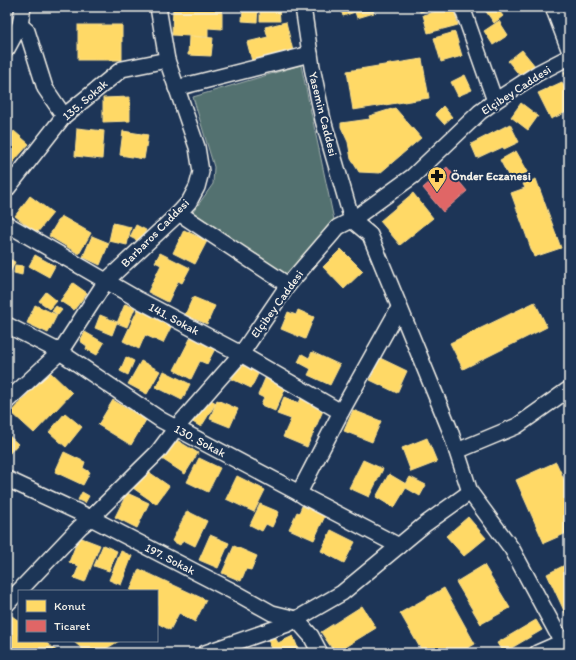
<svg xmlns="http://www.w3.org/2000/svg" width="576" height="660" viewBox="0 0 576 660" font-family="Itim,sans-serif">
	<rect width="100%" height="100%" fill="#1d3557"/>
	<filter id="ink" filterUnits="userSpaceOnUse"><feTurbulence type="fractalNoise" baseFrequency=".025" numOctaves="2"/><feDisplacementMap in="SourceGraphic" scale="8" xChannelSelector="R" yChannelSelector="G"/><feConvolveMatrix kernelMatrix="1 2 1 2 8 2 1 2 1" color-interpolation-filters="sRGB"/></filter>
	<g filter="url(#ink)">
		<!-- green -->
		<path fill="#537170" stroke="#a4b1ac" d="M301,65L334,220L330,230L287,276L193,212L213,184L214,167L193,97Z"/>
		<!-- homes -->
		<g fill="#ffd966" stroke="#fce08d">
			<path d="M173,7H222V29L208,28V37L172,35Z"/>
			<path d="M243,7H258L257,22L242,21Z"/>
			<path d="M260,7H279L280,21H260Z"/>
			<path d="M340,7H372L374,13L357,18L355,12L343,16Z"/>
			<path d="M419,7H441L420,12Z"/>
			<path d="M451,7H453L458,25L428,33L423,15Z"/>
			<path d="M489,7H496L503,16L494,23L485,10Z"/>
			<path d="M499,21L508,35L493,45L484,31Z"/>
			<path d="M286,22L293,51L252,61L247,42L268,37L265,27Z"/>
			<rect x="78" y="25" width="44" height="35"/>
			<path d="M455,32L462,56L441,62L434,38Z"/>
			<path d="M189,36L213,38L211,56L188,55Z"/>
			<path d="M522,50L535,66L521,77L508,61Z"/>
			<path d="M422,59L429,98L353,110L347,71Z"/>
			<path d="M569,70V86L564,72Z"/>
			<path d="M465,75L472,90L458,96L451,82Z"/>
			<path d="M562,82L569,98V111L551,119L538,93Z"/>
			<path d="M130,97V121L103,122V98Z"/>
			<path d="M521,103L538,116L528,130L511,117Z"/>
			<path d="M443,106L452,117L444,124L435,114Z"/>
			<path d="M395,108L421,138L380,173L359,172L351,159L348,142L341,127V123L370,119L369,116Z"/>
			<path d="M510,124L519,142L504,149L503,147L492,152V151L477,158L471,144Z"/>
			<path d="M77,128L104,131L102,159L75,156Z"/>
			<path d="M14,131L29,144L7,169V140Z"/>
			<path d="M123,131L148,135L144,159L120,155Z"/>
			<path d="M569,141V156L564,142Z"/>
			<path d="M516,151L528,172L511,181L500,160Z"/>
			<path d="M536,179L561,248L534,257L511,193L525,188L523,184Z"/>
			<path d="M413,193L433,218L400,245L380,221Z"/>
			<path d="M30,196L53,213L37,233L15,216Z"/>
			<path d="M61,216L91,233L79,254L49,236Z"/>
			<path d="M113,223L131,227L127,245L109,241Z"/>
			<path d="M136,225L146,230L140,242L130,237Z"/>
			<path d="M184,230L207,241L195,264L173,253Z"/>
			<path d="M92,236L109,243L100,265L83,257Z"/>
			<path d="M341,249L363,271L344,289L323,267Z"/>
			<path d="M160,253L190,268L182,283L178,281L168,302L148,292L161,265L155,262Z"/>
			<path d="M35,255L55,266L49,277L29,266Z"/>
			<path d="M7,258L15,262L9,275L7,274Z"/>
			<path d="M15,265L23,266L22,275L14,273Z"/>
			<path d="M73,283L87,293L74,310L60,301Z"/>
			<path d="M46,292L57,301L50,309L39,301Z"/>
			<path d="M193,297L215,306L207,324L185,315Z"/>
			<path d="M535,302L547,327L463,369L450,343Z"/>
			<path d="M125,304L135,308L127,327L117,323Z"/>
			<path d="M35,305L57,315L48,333L27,323Z"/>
			<path d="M56,306L62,310L58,315L52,311Z"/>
			<path d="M138,309L172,325L163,343L145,335L139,349L123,341Z"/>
			<path d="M298,310L314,317L305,339L281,329L288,312L296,315Z"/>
			<path d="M100,315L117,322L112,335L95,328Z"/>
			<path d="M85,332L104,343L97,355L86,349L87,346L80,341Z"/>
			<path d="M192,335L216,347L207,364L200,361L191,379L174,370Z"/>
			<path d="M312,352L340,365L330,385L308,375L311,369L298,362L302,354L309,358Z"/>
			<path d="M126,357L134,361L128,375L120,371Z"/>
			<path d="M380,358L407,371L397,393L370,380Z"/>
			<path d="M141,361L160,371L147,394L128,384Z"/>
			<path d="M240,361L260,370L251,388L232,379Z"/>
			<path d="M49,371L72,393L34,433L11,412Z"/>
			<path d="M164,371L190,384L182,400L156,387Z"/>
			<path d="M267,374L288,383L275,411L261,405L264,398L258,395Z"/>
			<path d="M302,396L325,406L307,447L283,437L291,419L277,414L284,397L299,403Z"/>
			<path d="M206,397L216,403L201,427L191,421Z"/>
			<path d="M113,400L146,420L131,445L98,425Z"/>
			<path d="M217,400L238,409L230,427L210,419Z"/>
			<path d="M353,410L381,421L372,442L344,431Z"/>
			<path d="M65,413L82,427L66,447L49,432Z"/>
			<path d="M7,434L18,444L7,456Z"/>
			<path d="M427,438L437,462L411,472L402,448Z"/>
			<path d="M175,439L198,453L185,474L162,459Z"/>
			<path d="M64,452L85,462L83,468L90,472L83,485L55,472Z"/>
			<path d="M199,458L220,468L208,492L187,482Z"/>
			<path d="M363,460L383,469L369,497L349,488Z"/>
			<path d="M556,462L569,490V532L544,543L516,480Z"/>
			<path d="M146,470L169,486L156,504L133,488Z"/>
			<path d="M389,474L406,484L410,477L426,485L420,496L406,488L394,508L376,497Z"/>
			<path d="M237,476L265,490L254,512L226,499Z"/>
			<path d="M82,492L89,496L85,503L78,500Z"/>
			<path d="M127,493L149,503L137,528L115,517Z"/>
			<path d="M260,504L279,512L272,527L266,524L262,531L250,525Z"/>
			<path d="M302,506L325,516L314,540L289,529L297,512L299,513Z"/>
			<path d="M187,511L207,521L195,546L183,540L180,545L172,541Z"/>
			<path d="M468,517L486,538L464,556L446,536Z"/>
			<path d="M331,530L355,542L344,563L321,551Z"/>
			<path d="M210,535L229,543L218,568L199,560Z"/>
			<path d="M79,537L100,545L85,582L74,578L79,566L69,562Z"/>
			<path d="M103,545L117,551L109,571L94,566Z"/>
			<path d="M234,546L257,556L251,570L246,569L241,581L222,573Z"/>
			<path d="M121,551L132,556L121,585L109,580Z"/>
			<path d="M569,563V616L567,617L547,574Z"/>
			<path d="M484,565L510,608L481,624L456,582Z"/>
			<path d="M139,569L206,600L195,622L179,613L170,630L157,623V591H130Z"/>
			<path d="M444,588L475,644L459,653H423L400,613Z"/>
			<path d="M362,606L376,628L335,653L321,632Z"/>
			<path d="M12,616L19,621V641H44L58,652L57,653H7V623Z"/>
			<path d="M536,620L542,630L503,653L497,643Z"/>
			<path d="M274,635L278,643L293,636L300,653H274L267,638Z"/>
			<path d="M73,641H119L99,653H87Z"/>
		</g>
		<!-- shops -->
		<path fill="#e06666" stroke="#e6908d" d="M447,167L467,191L443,212L423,188Z"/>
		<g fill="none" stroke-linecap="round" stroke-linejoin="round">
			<defs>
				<g id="minor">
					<path d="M303,7L312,67L323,120L352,220L370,235L450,430L470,492L512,549L568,653"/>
					<path d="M462,7L495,101"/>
					<path d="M553,7L569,49"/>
					<path d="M20,25L27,31L45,88L64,116"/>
					<path d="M7,49L20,25L23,7"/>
					<path d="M176,88L310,54"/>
					<path d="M7,189L64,116L122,69L167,60"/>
					<path d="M179,213L288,285"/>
					<path d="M7,224L139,300L241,354L341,412"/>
					<path d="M7,325L60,352L161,420L299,493L305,497L399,546"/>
					<path d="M7,401L60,352L106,281L179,213L189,202L197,187L201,172L197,147L167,60L158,7"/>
					<path d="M457,451L517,426L569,389"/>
					<path d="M7,479L91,518L238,594L272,613L296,619L311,636L320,653"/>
					<path d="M299,493L341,412L399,308"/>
					<path d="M19,591L80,527L91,518L158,452L176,428L241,354L288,285L338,227L352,220L413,176L480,112L495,101L538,73L569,57"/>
					<path d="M7,604L19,591"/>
					<path d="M205,653L288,624L342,593L424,525L470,492"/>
					<path d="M537,653L569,639"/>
				</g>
			</defs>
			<!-- minor casing -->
			<use href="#minor" stroke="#f4f1e8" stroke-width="18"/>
			<!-- minor -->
			<use href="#minor" stroke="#1d3557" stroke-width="15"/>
		</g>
	</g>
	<!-- icons -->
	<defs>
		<symbol id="pharmacy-pin" viewBox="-11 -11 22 30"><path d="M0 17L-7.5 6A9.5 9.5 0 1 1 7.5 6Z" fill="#ffd166" stroke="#1d3557"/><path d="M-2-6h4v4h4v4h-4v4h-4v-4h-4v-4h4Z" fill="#111"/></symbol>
	</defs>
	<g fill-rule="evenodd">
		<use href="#pharmacy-pin" x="426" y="165" width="22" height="30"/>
	</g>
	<g text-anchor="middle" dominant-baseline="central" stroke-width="4" stroke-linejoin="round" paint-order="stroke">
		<!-- street labels -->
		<g font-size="12" fill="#f4f1e8" stroke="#1d3557">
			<text transform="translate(516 90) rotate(-33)">Elçibey Caddesi</text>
			<text transform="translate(85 100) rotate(-41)">135. Sokak</text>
			<text transform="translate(323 114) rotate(76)">Yasemin Caddesi</text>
			<text transform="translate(155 233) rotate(-45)">Barbaros Caddesi</text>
			<text transform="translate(277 304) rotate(-54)">Elçibey Caddesi</text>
			<text transform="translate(174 319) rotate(28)">141. Sokak</text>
			<text transform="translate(200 441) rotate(28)">130. Sokak</text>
			<text transform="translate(170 559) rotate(27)">197. Sokak</text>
		</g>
		<!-- poi labels -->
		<g font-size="12" font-weight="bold" fill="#f4f1e8" stroke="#1d3557" text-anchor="start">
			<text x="451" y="176">Önder Eczanesi</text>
		</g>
	</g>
	<!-- margin -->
	<rect width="576" height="660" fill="none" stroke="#1d3557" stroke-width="24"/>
	<rect x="12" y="12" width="552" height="636" fill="none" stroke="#f4f1e8" stroke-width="1.5" filter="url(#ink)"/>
	<!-- legend -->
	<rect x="18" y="590" width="140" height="52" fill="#1d3557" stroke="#738091"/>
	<rect x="26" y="600" width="20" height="12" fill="#ffd966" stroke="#738091"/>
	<text x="54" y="610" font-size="12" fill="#f4f1e8">Konut</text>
	<rect x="26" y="620" width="20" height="12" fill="#e06666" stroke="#738091"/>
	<text x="54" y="630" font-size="12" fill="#f4f1e8">Ticaret</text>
</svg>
